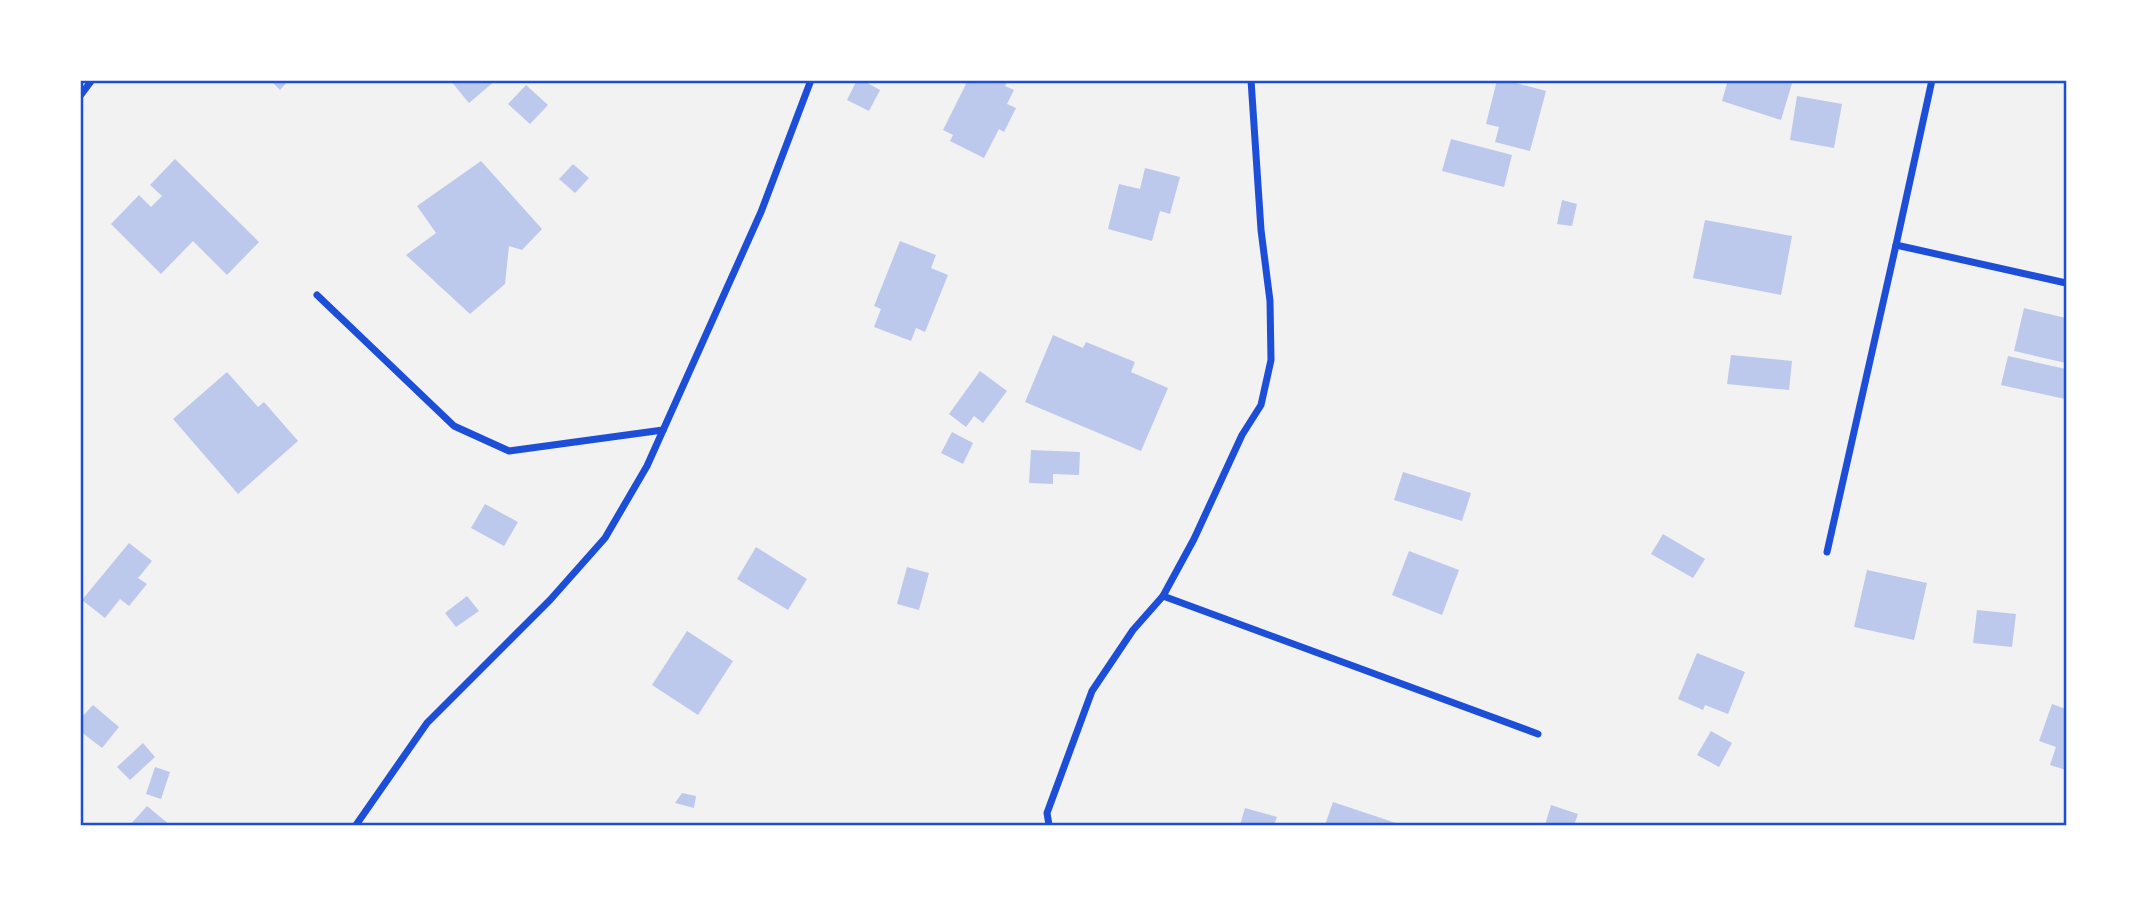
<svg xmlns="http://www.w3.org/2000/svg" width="2147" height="906" viewBox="0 0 2147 906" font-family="Helvetica,sans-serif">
	<rect width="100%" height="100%" fill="#f2f2f2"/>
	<!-- building -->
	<g fill="#bdc9ec">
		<path d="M270,80H289L280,90Z"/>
		<path d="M450,80H496L469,103Z"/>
		<path d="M857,80H862L880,90L869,111L847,100Z"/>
		<path d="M968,80H1008L1005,86L1014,90L1007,104L1016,108L1004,132L999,129L984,158L950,141L953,135L943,130Z"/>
		<path d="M1497,80H1505L1546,91L1530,151L1495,142L1499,127L1486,124Z"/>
		<path d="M1728,80H1793L1781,120L1722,101Z"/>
		<path d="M526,85L548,105L530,124L508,104Z"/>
		<path d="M1797,96L1842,104L1834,148L1790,140Z"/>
		<path d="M1451,139L1512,155L1504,187L1442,171Z"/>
		<path d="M175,159L259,242L227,275L193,241L161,274L111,224L139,195L151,207L162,196L150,185Z"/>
		<path d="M481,161L542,229L522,250L509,246L505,284L470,314L406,255L436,233L417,206Z"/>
		<path d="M573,164L589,178L575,193L559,179Z"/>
		<path d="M1145,168L1180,177L1170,214L1160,211L1152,241L1108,229L1119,184L1140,189Z"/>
		<path d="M1562,200L1577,204L1572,226L1557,224Z"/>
		<path d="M1705,220L1792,236L1781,295L1693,278Z"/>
		<path d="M900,241L936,255L931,268L948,275L925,332L916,328L911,341L874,327L881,309L874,306Z"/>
		<path d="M2024,308L2066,318V363L2014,351Z"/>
		<path d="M1053,335L1083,348L1086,342L1135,362L1131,372L1168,388L1141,451L1025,402Z"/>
		<path d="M1731,355L1792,361L1789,390L1727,384Z"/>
		<path d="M2008,356L2066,369L2065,399L2001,385Z"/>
		<path d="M980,371L1007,391L983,423L974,416L966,427L949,414Z"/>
		<path d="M227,372L258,407L264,402L298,441L238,494L173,419Z"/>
		<path d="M952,432L973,443L963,464L941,453Z"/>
		<path d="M1031,450L1080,452L1079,475L1053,474V484L1029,483Z"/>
		<path d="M1403,472L1471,493L1462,521L1394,500Z"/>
		<path d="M485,504L518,522L504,546L471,528Z"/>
		<path d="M1663,534L1705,559L1693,578L1651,554Z"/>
		<path d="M129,543L152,561L138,578L147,584L129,606L120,599L105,618L82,600Z"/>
		<path d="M756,547L807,579L788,610L737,579Z"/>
		<path d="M1409,551L1459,570L1442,615L1392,595Z"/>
		<path d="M907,567L929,573L919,610L897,604Z"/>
		<path d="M1867,570L1927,583L1914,640L1854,627Z"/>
		<path d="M467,596L479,611L456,627L445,613Z"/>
		<path d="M1977,610L2016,614L2012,647L1973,643Z"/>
		<path d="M687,631L733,661L698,715L652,685Z"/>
		<path d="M1697,653L1745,672L1728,714L1705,705L1703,710L1678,699Z"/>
		<path d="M2052,704L2066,709V770L2050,765L2056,747L2039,741Z"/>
		<path d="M93,705L119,727L102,748L80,731V719Z"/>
		<path d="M1711,731L1732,743L1719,767L1697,755Z"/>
		<path d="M143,743L155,757L130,780L117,767Z"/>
		<path d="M155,767L170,772L161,799L146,794Z"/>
		<path d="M682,793L696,796L694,808L675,803Z"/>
		<path d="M1333,802L1402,825H1325Z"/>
		<path d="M1551,805L1578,814L1574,825H1545Z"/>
		<path d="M147,806L170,825H130Z"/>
		<path d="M1245,808L1277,817L1274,825H1240Z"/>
	</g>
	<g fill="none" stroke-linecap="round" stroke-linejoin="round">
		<!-- minor -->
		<g stroke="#1d4ed8" stroke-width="7">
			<path d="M1932,80L1896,245L2066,283"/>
			<path d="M80,96L92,80"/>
			<path d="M317,295L454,426L509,451L663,430"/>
			<path d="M1827,552L1896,245"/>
			<path d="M1163,596L1538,734"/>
			<path d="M356,825L427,723L550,600L605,538L647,466L761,212L811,80"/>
			<path d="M1049,825L1047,813L1092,691L1133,630L1163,596L1194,539L1242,435L1261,405L1271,360L1270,301L1261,230L1251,80"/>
		</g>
	</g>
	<!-- border -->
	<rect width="2147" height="906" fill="none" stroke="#ffffff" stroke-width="164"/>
	<rect x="82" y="82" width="1983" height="742" fill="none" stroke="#1d4ed8" stroke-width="2.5"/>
</svg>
